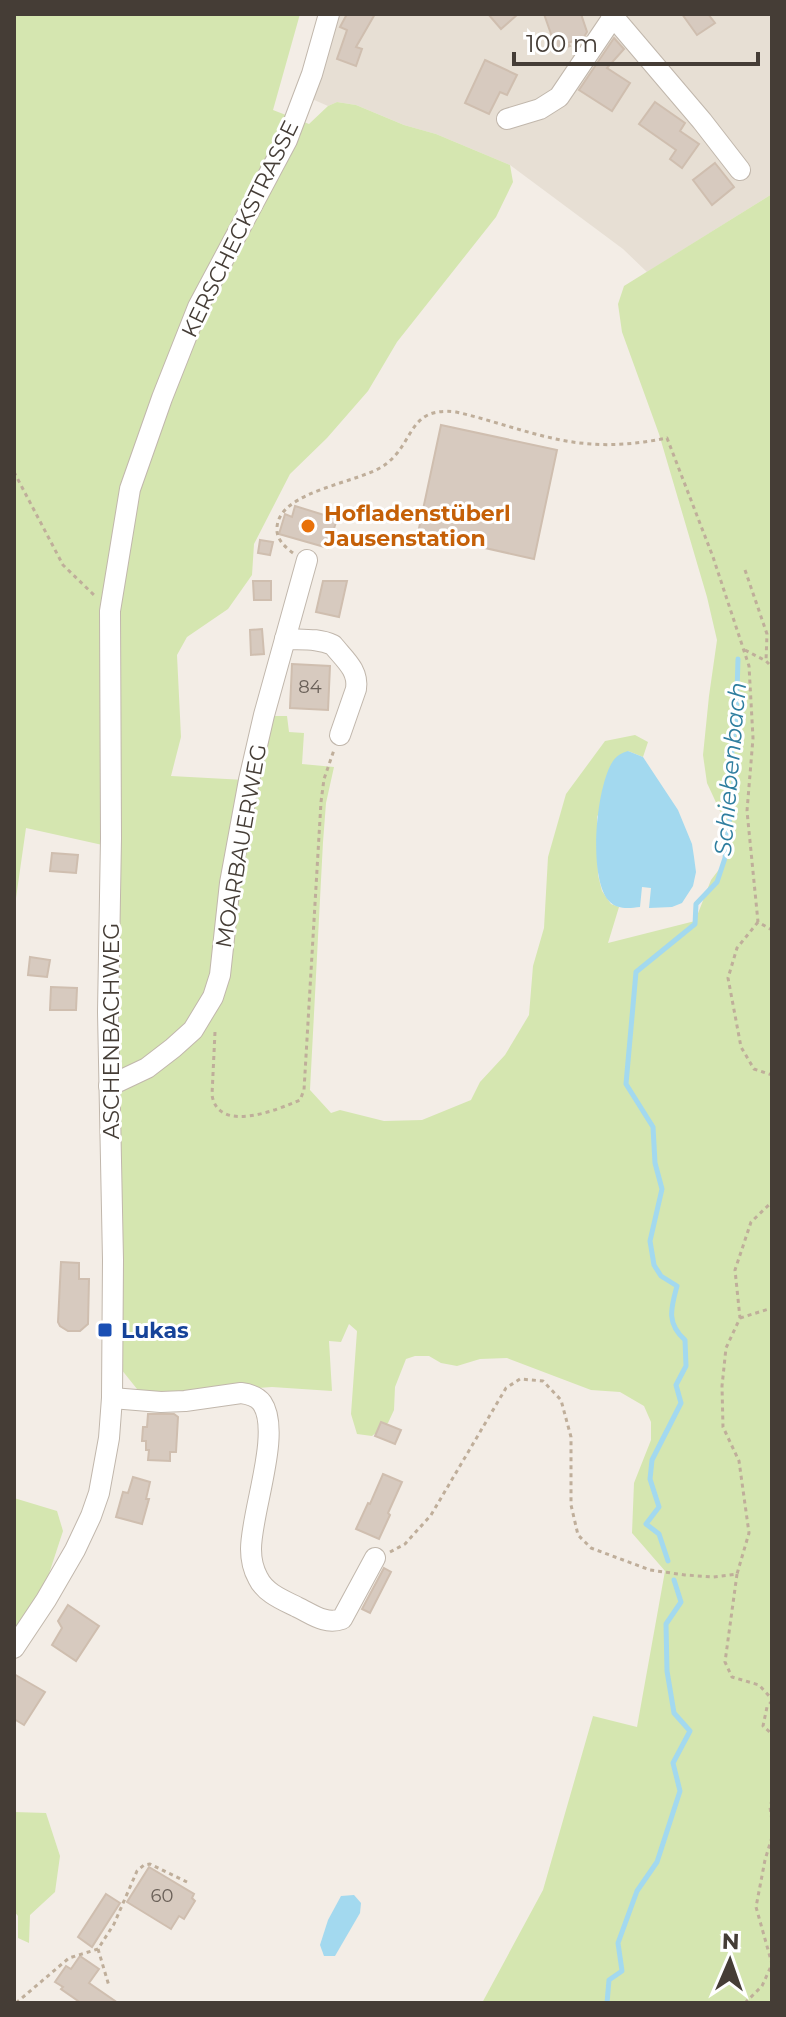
<svg xmlns="http://www.w3.org/2000/svg" width="786" height="2017" viewBox="0 0 786 2017" font-family="Montserrat,sans-serif">
	<rect width="100%" height="100%" fill="#f3ede6"/>
	<!-- residential -->
	<path fill="#e7dfd4" d="M338,14H772V194L647,272L623,249L510,165L436,134L404,125L356,105L337,102L328,106L312,99Z"/>
	<!-- green -->
	<g fill="#d5e6b0">
		<path d="M14,14H300L273,110L309,124L328,106L337,102L356,105L404,125L436,134L510,165L513,182L496,217L397,342L368,391L327,438L290,474L254,544L252,575L228,609L187,637L177,655L181,737L171,776L245,780L215,974L190,1027L123,1073L117,1065L116,848L26,828L14,912Z"/>
		<path d="M772,194V2003H482L543,1890L593,1716L637,1727L665,1571L632,1533L634,1483L651,1440V1422L644,1406L620,1392L591,1390L507,1358L480,1359L457,1366L441,1363L429,1356H415L406,1359L395,1387L394,1410L388,1423L372,1436L357,1434L351,1414L357,1331L349,1324L341,1342L329,1341L332,1391L272,1387L147,1395L137,1389L121,1369L120,1094L206,1018L267,716H287L289,732L304,733L302,764L334,767L326,803L323,842L310,1090L331,1113L340,1110L384,1121L422,1120L471,1100L480,1082L505,1055L529,1015L533,966L544,928L548,857L566,794L605,741L635,735L648,742L643,757L628,751L597,817L598,875L602,891L611,904L619,907L608,943L695,921L711,880L730,855L726,824L707,783L703,755L709,696L717,640L707,597L659,434L622,332L618,304L624,286Z"/>
		<path d="M14,1498L57,1511L63,1531L42,1595L14,1639Z"/>
		<path d="M14,1812L46,1813L60,1856L55,1892L30,1915L29,1943L18,1938V1916L14,1911Z"/>
	</g>
	<!-- water -->
	<g fill="#a3d9ef">
		<path d="M628,751L643,757L678,810L692,844L694,857L696,872L693,886L682,903L672,907L649,908L651,888L642,887L640,907C630,908 618,910 610,902C587,880 596,786 613,761C617,755 622,753 628,751Z"/>
		<path d="M354,1895L361,1903L360,1913L335,1956H324L320,1945L328,1920L341,1896Z"/>
	</g>
	<g fill="none" stroke-linecap="round" stroke-linejoin="round">
		<!-- stream -->
		<g stroke="#a3d9ef" stroke-width="5">
			<path d="M668,1561L659,1534L646,1524L659,1507L650,1479L652,1460L681,1403L676,1385L686,1366L685,1340C666,1323 671,1308 677,1286L661,1276L654,1265L650,1241L662,1189L655,1163L653,1127L626,1084L636,972L695,924L696,904L717,882L725,858L735,772L731,747L736,725L738,659"/>
			<path d="M607,2003L609,1980L622,1971L618,1943L637,1891L657,1862L680,1791L673,1763L690,1731L674,1713L667,1671L666,1624L681,1602L674,1580"/>
		</g>
	</g>
	<!-- building -->
	<g fill="#d7cabf" stroke="#cfbeaf" stroke-width="2">
		<path d="M347,14H375L356,47L362,49L356,66L337,59L347,30L340,27Z"/>
		<path d="M488,14H518L501,29Z"/>
		<path d="M544,14H581L587,32L584,37L568,43L570,46L557,51Z"/>
		<path d="M682,14H708L715,23L697,35Z"/>
		<path d="M614,38L624,49L607,68L630,83L612,111L579,90Z"/>
		<path d="M485,60L517,75L507,95L500,92L489,114L465,103Z"/>
		<path d="M655,102L685,123L680,131L699,144L682,168L670,159L676,150L639,124Z"/>
		<path d="M715,163L734,187L712,205L693,180Z"/>
		<path d="M441,425L557,450L534,559L418,533Z"/>
		<path d="M295,506L337,519L328,548L279,534L285,514L292,517Z"/>
		<path d="M260,540L273,542L270,555L258,553Z"/>
		<path d="M253,581H271V600H254Z"/>
		<path d="M323,581H347L339,617L316,612Z"/>
		<path d="M262,629L264,654L251,655L250,630Z"/>
		<path d="M292,664L330,666L328,710L290,708Z"/>
		<path d="M52,853L78,855L76,873L50,871Z"/>
		<path d="M30,957L50,960L47,977L28,975Z"/>
		<path d="M51,987L77,988L76,1010H50Z"/>
		<path d="M61,1262L79,1263V1279H89L88,1324L80,1331H68L60,1326L58,1322Z"/>
		<path d="M148,1414H174L178,1417L176,1452H170V1461L148,1460L149,1450H146V1441H142L143,1427H147Z"/>
		<path d="M381,1422L401,1430L395,1444L375,1436Z"/>
		<path d="M383,1474L402,1482L388,1513L390,1515L379,1539L356,1529L368,1503L370,1504Z"/>
		<path d="M133,1477L150,1482L146,1499H149L142,1524L116,1517L123,1492L128,1493Z"/>
		<path d="M384,1568L391,1572L370,1613L362,1609Z"/>
		<path d="M68,1605L99,1626L76,1661L52,1645L62,1628L58,1621Z"/>
		<path d="M14,1674L45,1692L24,1725L14,1719Z"/>
		<path d="M149,1867L194,1894L192,1898L195,1901L184,1919L179,1916L171,1929L127,1902Z"/>
		<path d="M106,1894L120,1903L92,1947L78,1937Z"/>
		<path d="M80,1956L99,1969L89,1983L118,2003H81L61,1989L63,1987L55,1982L66,1966L71,1969Z"/>
	</g>
	<g fill="none" stroke-linecap="round" stroke-linejoin="round">
		<defs>
			<g id="minor">
				<path d="M611,14L702,121L740,170"/>
				<path d="M507,119L540,109L559,97L613,17"/>
				<path d="M285,639C301,640 318,638 333,645C344,659 359,670 356,689L340,735"/>
				<path d="M109,1086L147,1068L173,1048L193,1030L213,997L220,975L230,883L249,780L264,715L307,560"/>
				<path d="M112,1398L161,1402L185,1401L241,1393C249,1394 257,1396 262,1403C282,1432 251,1512 251,1549C251,1559 253,1569 258,1578C265,1593 283,1600 297,1607C312,1614 325,1625 342,1619L375,1558"/>
				<path d="M14,1648L46,1600L75,1550L91,1516L99,1493L109,1438L112,1398L113,1260L108,1012L111,838L110,611L130,489L162,398L198,307L287,140L312,74L329,14"/>
			</g>
		</defs>
		<!-- minor casing -->
		<use href="#minor" stroke="#c1b7ac" stroke-width="22"/>
		<!-- path -->
		<g stroke="#bfae9a" stroke-width="3" stroke-dasharray="4 4" stroke-linecap="butt">
			<path d="M14,472L63,565L94,595"/>
			<path d="M293,553C285,547 276,539 277,528C278,490 362,483 386,464C415,442 408,406 456,412C501,422 545,441 591,444C616,446 642,443 667,438L713,557L749,666L753,738L747,811L758,922L772,930"/>
			<path d="M745,570L767,634L766,661"/>
			<path d="M745,650L766,661L772,667"/>
			<path d="M758,922L737,948L728,978L741,1047L754,1069L772,1075"/>
			<path d="M215,1032L212,1095C218,1134 277,1110 300,1100L304,1090L321,802L324,779L334,750"/>
			<path d="M740,1318L772,1308"/>
			<path d="M390,1552L405,1544L431,1515L506,1388L520,1379L543,1381L561,1400L571,1437V1505L578,1535L591,1548L650,1570L685,1575L713,1577L737,1574L749,1533L739,1461L723,1427L722,1386L726,1348L740,1318L735,1270L751,1222L772,1202"/>
			<path d="M737,1574L725,1662L732,1677L759,1685L772,1699"/>
			<path d="M772,1701L767,1707L763,1726L772,1734"/>
			<path d="M772,1800L770,1807L772,1821"/>
			<path d="M772,1837L765,1860L756,1907L772,1964"/>
			<path d="M98,1949L109,1986"/>
			<path d="M16,2003L69,1958L98,1949L114,1924L137,1871L144,1865L150,1864L187,1882"/>
			<path d="M745,2003L762,1986L772,1964"/>
		</g>
		<!-- minor -->
		<use href="#minor" stroke="#fff" stroke-width="20"/>
	</g>
	<!-- markers -->
	<circle fill="#e8710a" stroke="#fff" stroke-width="3" cx="308" cy="526" r="8"/>
	<rect fill="#1a4fb4" stroke="#fff" stroke-width="3" x="97" y="1322" width="16" height="16" rx="4"/>
	<g text-anchor="middle" dominant-baseline="central" stroke-width="6" stroke-linejoin="round" paint-order="stroke">
		<!-- number labels -->
		<g font-size="18" fill="#6a6058">
			<text x="310" y="687">84</text>
			<text x="162" y="1896">60</text>
		</g>
		<!-- street labels -->
		<g font-size="22" fill="#453d36" stroke="#fff">
			<text transform="translate(240 229) rotate(-64)">KERSCHECKSTRASSE</text>
			<text transform="translate(241 846) rotate(-80)">MOARBAUERWEG</text>
			<text transform="translate(111 1031) rotate(-90)">ASCHENBACHWEG</text>
		</g>
		<!-- food labels -->
		<g font-size="22" font-weight="bold" fill="#c56008" stroke="#fff" text-anchor="start">
			<text x="324" y="513">Hofladenstüberl<tspan x="324" dy="25">Jausenstation</tspan></text>
		</g>
		<!-- transit labels -->
		<g font-size="22" font-weight="bold" fill="#164399" stroke="#fff" text-anchor="start">
			<text x="121" y="1330">Lukas</text>
		</g>
		<!-- water labels -->
		<g font-size="24" font-style="italic" fill="#2e7e9f" stroke="#fff">
			<text transform="translate(730 769) rotate(-85)">Schiebenbach</text>
		</g>
	</g>
	<!-- border -->
	<rect width="786" height="2017" fill="none" stroke="#453d36" stroke-width="32"/>
	<!-- north arrow -->
	<g transform="translate(730 1961) rotate(2)" stroke="#ffffff" stroke-width="6" paint-order="stroke">
	<path d="M0-6L14 30L0 20L-14 30Z" fill="#453d36"/>
	<text y="-12" font-size="22" font-weight="bold" text-anchor="middle" fill="#453d36">N</text>
	</g>
	<!-- scale -->
	<path d="M514 52v12h244v-12" fill="none" stroke="#453d36" stroke-width="4"/>
	<text x="526" y="52" font-size="24" fill="#453d36" stroke="#ffffff" stroke-width="6" paint-order="stroke">100 m</text>
</svg>
